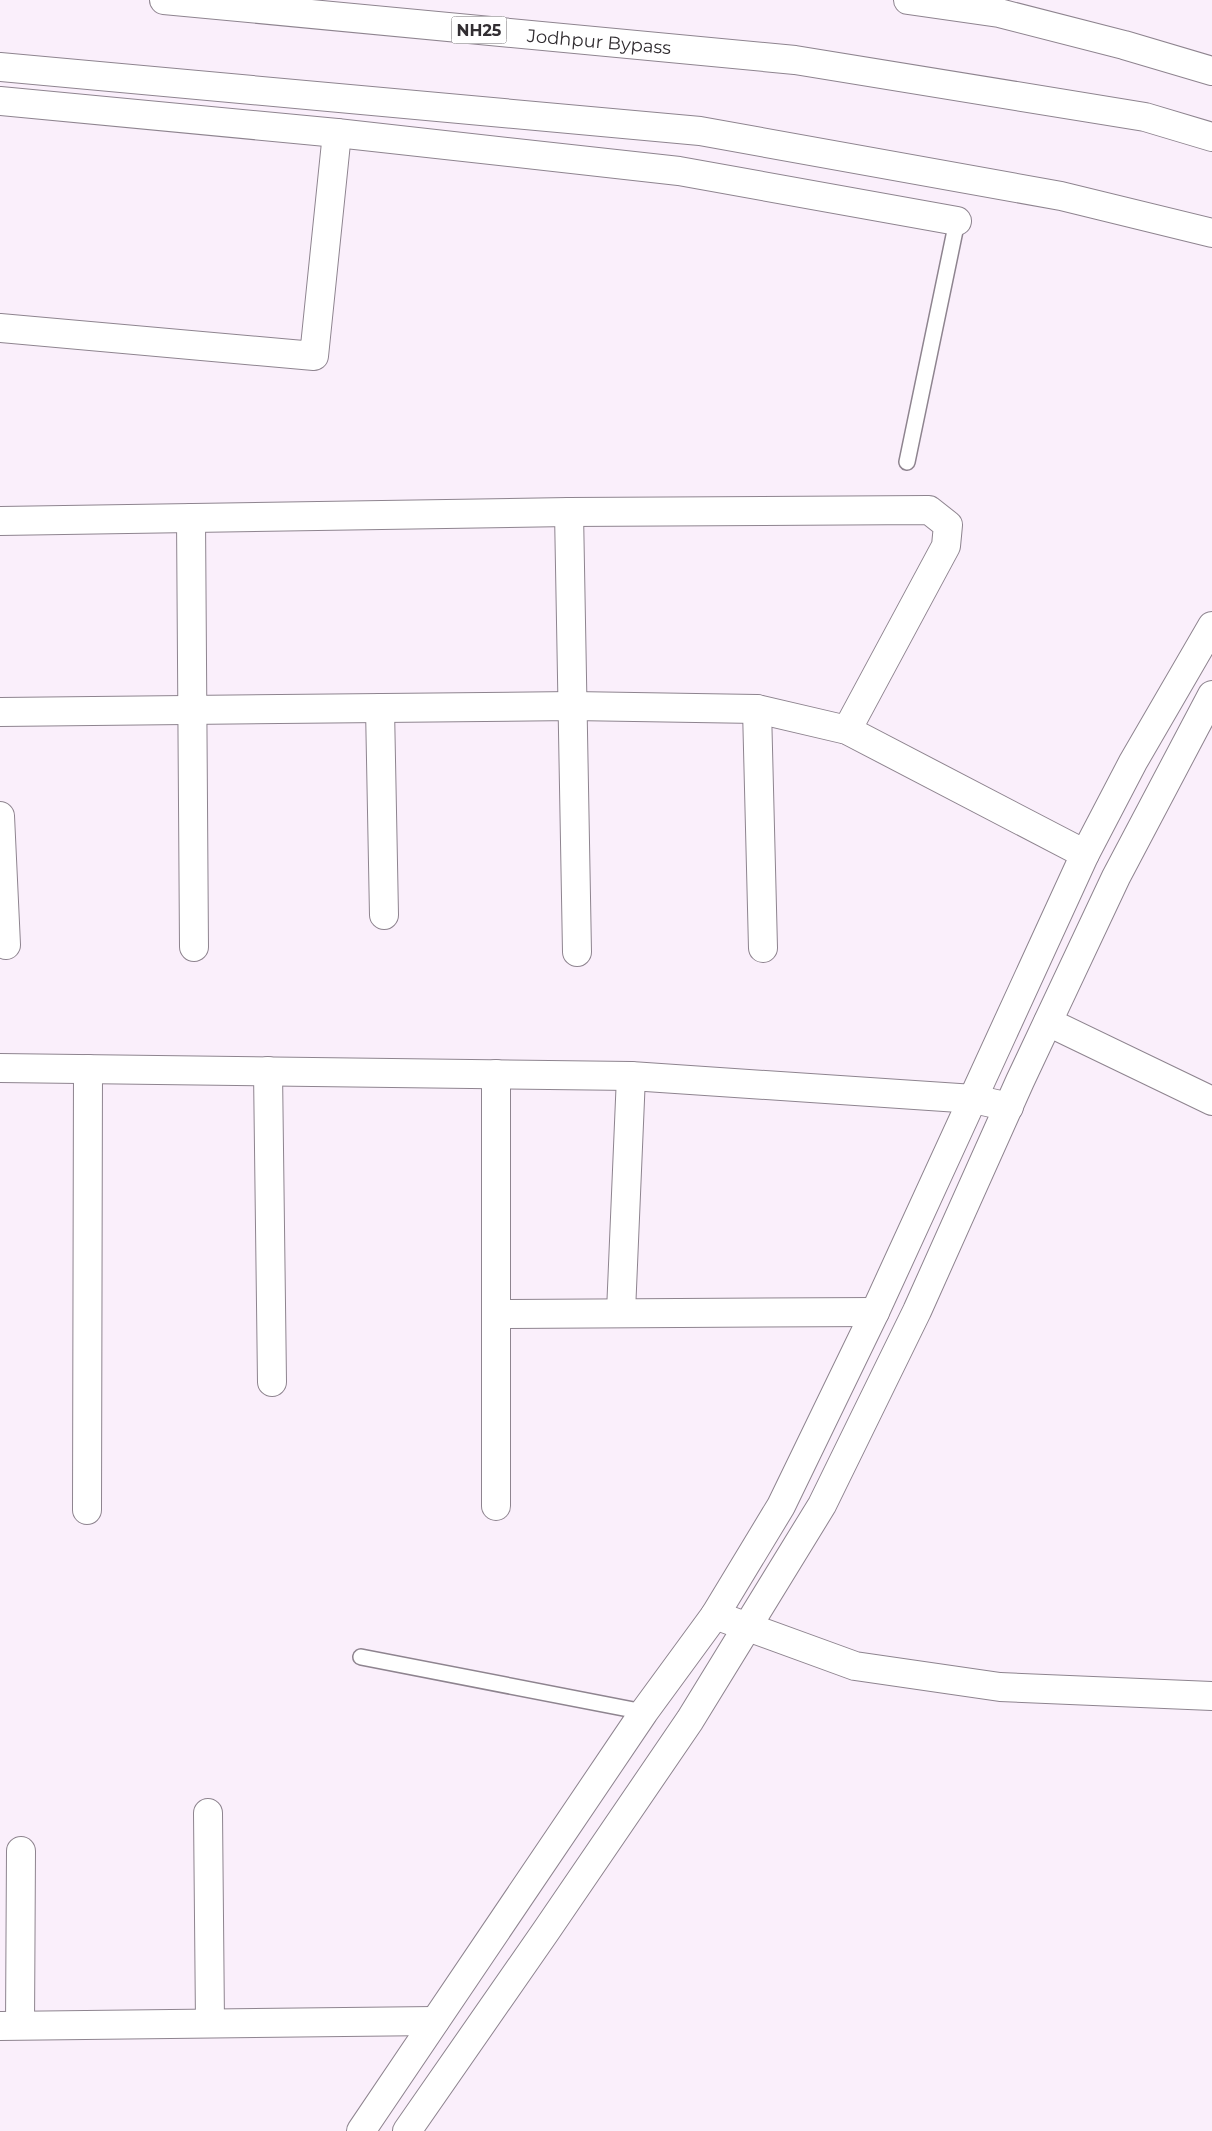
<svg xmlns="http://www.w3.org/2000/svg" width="1212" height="2131" viewBox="0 0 1212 2131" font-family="Montserrat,sans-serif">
	<rect width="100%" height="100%" fill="#faeffb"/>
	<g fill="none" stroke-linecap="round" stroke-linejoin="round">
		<defs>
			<g id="lane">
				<path d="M907,462L957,221"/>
				<path d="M361,1657L644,1712"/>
			</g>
			<g id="street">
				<path d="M908,0L999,13L1124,45L1212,71"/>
				<path d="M0,101L337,133L679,171L957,221"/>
				<path d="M0,328L314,356L337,133"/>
				<path d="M569,512L577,952"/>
				<path d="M191,518L194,947"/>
				<path d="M0,521L569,512L929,510L948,525L946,546L847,730"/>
				<path d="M380,708L384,915"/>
				<path d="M757,709L763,948"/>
				<path d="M0,712L573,706L757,709L847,730L1085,854"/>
				<path d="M0,816L6,945"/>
				<path d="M1048,1022L1212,1101"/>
				<path d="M0,1068L631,1076L974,1099L1009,1107"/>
				<path d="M268,1071L272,1382"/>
				<path d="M621,1312L631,1076"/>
				<path d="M496,1314L875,1312"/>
				<path d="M496,1506V1074"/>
				<path d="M87,1510L88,1069"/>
				<path d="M715,1615L855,1666L1000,1687L1212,1696"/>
				<path d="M208,1813L210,2023"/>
				<path d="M20,2025L21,1851"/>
				<path d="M0,2026L435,2021"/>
			</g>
			<g id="secondary">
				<path d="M361,2131L644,1712L715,1615L781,1506L875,1312L1085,854L1133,762L1212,626"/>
				<path d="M407,2131L546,1931L690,1720L822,1505L917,1311L1020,1081L1116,877L1212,695"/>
			</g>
			<g id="highway">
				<path d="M164,0L795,60L1145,117L1212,137"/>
				<path d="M0,67L700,131L1061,196L1212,233"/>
			</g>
		</defs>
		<!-- lane casing -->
		<use href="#lane" stroke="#8e848f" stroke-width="18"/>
		<!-- street casing -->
		<use href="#street" stroke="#8e848f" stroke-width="30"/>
		<!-- secondary casing -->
		<use href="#secondary" stroke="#8e848f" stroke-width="30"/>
		<!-- highway casing -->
		<use href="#highway" stroke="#8e848f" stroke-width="30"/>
		<!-- lane -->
		<use href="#lane" stroke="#fff" stroke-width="15"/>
		<!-- street -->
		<use href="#street" stroke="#fff" stroke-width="28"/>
		<!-- secondary -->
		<use href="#secondary" stroke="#fff" stroke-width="28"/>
		<!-- highway -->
		<use href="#highway" stroke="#fff" stroke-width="28"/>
	</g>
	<g text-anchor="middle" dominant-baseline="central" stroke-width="5" stroke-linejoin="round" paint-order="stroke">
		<!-- shield labels -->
		<rect fill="#fff" stroke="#706d70" stroke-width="1" x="451.5" y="16.5" width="55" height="27" rx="4"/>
		<g font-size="16" font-weight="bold" fill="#322e32">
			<text x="479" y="30">NH25</text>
		</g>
		<!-- street labels -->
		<g font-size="18" fill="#322e32" stroke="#fff">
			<text transform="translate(599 42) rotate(5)">Jodhpur Bypass</text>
		</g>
	</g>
</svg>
